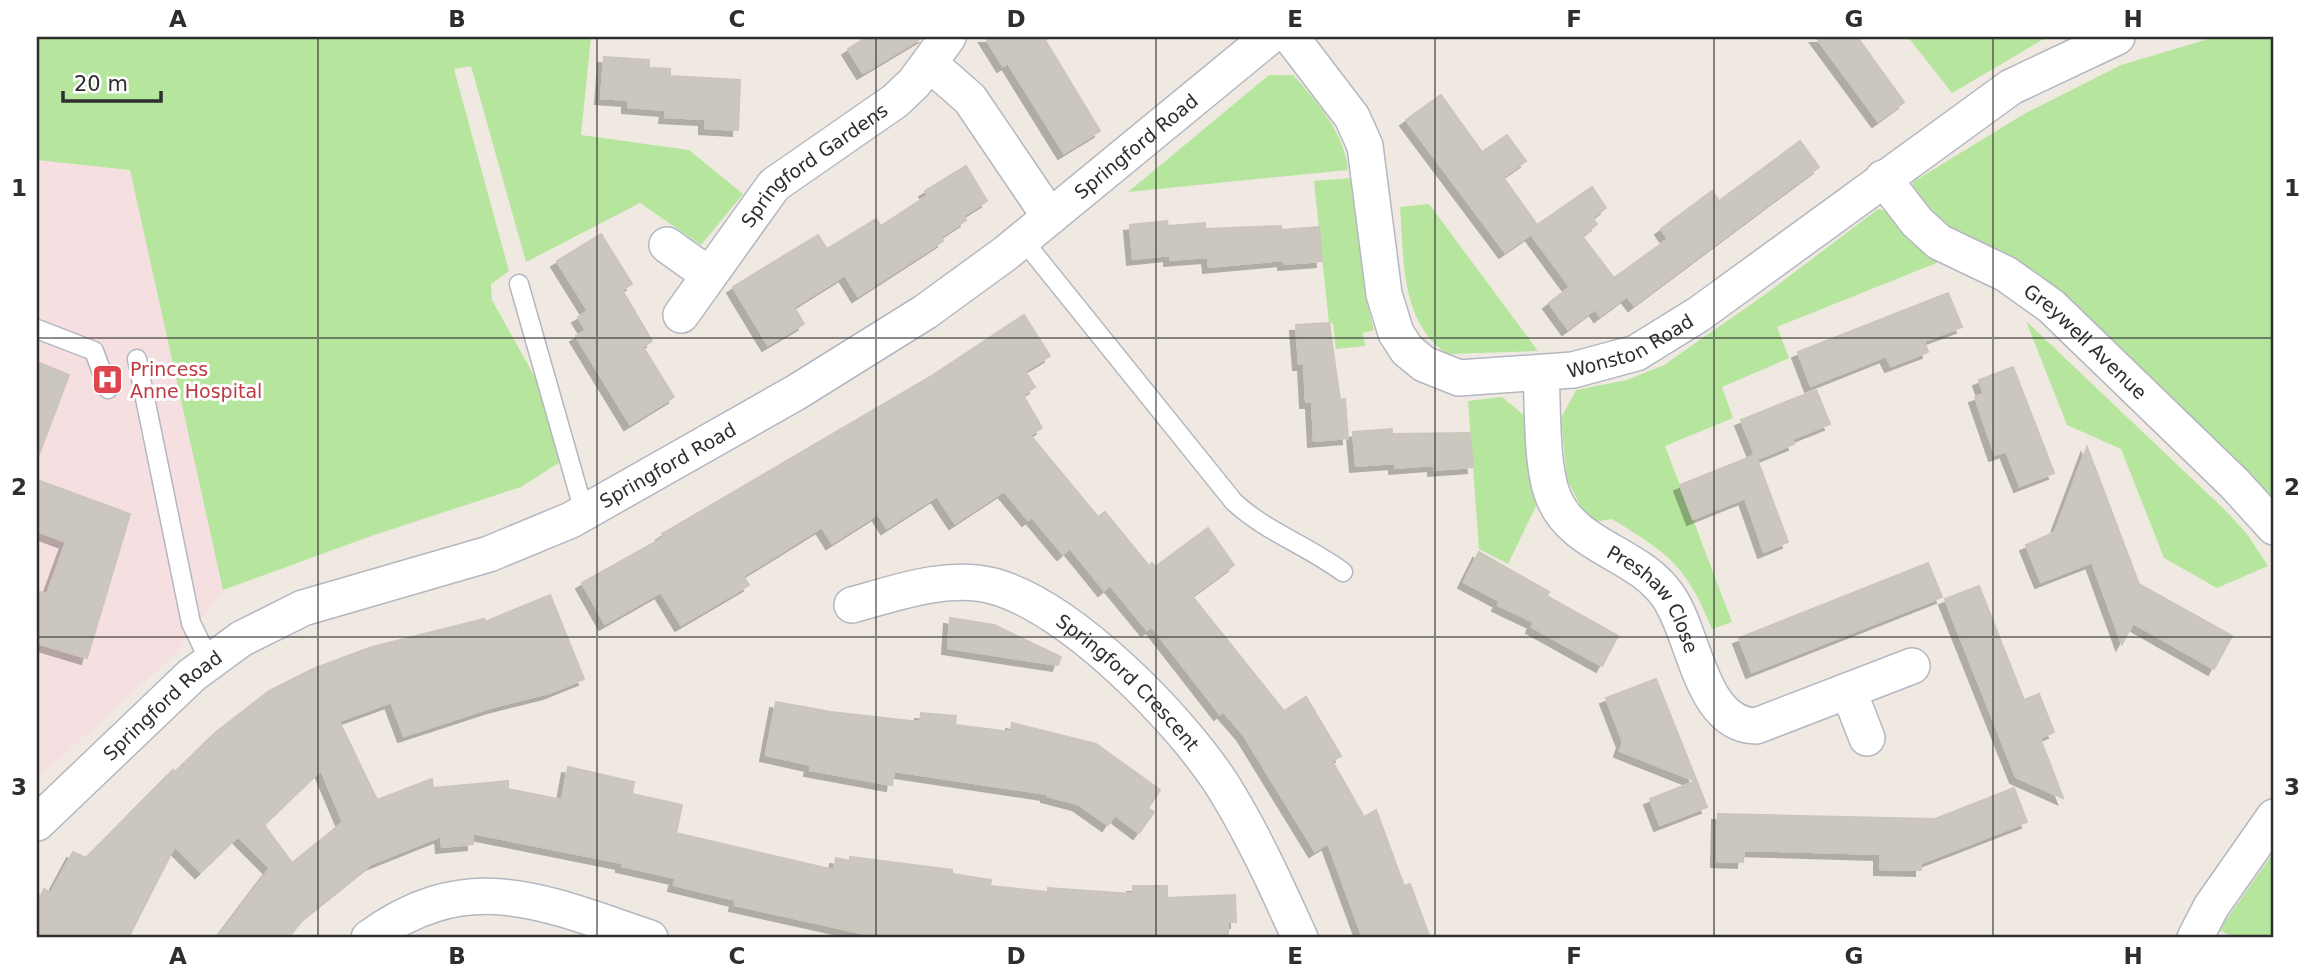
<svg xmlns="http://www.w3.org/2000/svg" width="2311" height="975" viewBox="0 0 2311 975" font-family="'DejaVu Sans',sans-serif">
	<defs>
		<filter id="shadow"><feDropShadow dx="-6" dy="6" stdDeviation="0" flood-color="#0004"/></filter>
	</defs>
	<rect width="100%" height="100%" fill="#efe9e1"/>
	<!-- medical -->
	<path fill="#f5dfe0" d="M37,160L130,170L223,590L176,653L37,779Z"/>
	<!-- green -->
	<g fill="#b6e59e">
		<path d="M37,37H591L581,135L689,150L743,194L701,245L640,203L526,262L471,66L454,69L509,271L491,284L492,300L537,381L560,462L521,487L374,535L223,590L130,170L37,160Z"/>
		<path d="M1908,37H2047L1952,93Z"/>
		<path d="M2215,37H2274V509L1911,199L1913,182L2024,114L2121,65Z"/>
		<path d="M1269,75H1293C1318,103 1344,132 1348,170L1128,192Z"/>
		<path d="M1351,178L1365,295L1374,330L1363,333L1365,346L1336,349L1333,323H1329L1314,181Z"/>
		<path d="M1429,204L1538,351L1447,354C1400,322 1404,258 1400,207Z"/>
		<path d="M1878,209L1889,212L1939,262L1777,327L1789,358L1722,387L1733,418L1665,446L1732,622L1712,629C1686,565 1669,554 1612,519L1593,522L1580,505L1567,479L1561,418L1576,390L1627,380L1664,365L1763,296Z"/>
		<path d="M2026,321L2227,512L2247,534L2268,566L2217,588L2164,558L2121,449L2067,425Z"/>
		<path d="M1502,397L1526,417L1536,506L1508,564L1479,549L1468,401Z"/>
		<path d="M2274,852V938H2235L2219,930Z"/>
	</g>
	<!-- building -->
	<g fill="#cbc7bf" stroke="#cbc5ba" stroke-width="2" fill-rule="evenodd" filter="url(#shadow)">
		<path d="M867,37H923L863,73L848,49Z"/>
		<path d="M985,37H1049L1045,40L1100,131L1064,153L1008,63L1003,66Z"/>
		<path d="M1816,37H1857L1904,102L1878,121Z"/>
		<path d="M604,57L649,60V68L670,69V76L740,80L738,130L705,128V119L665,117L666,110L628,107V100L601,98Z"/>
		<path d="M1441,95L1482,152L1507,135L1526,161L1503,177L1537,225L1592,187L1606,208L1592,218L1597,224L1582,236L1614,278L1668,239L1661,229L1712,191L1719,201L1800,141L1819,167L1634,305L1627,296L1600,316L1595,309L1568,329L1549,303L1570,287L1531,234L1505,252L1406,120Z"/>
		<path d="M966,166L987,201L963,216L966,220L941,237L943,241L858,296L845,275L794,307L804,324L768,345L733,287L818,235L827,249L876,219L881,226L928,195L925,191Z"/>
		<path d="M1167,221L1168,226L1205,223V229L1281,226V230L1319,227L1322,261L1284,264V260L1209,267L1208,257L1170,260V255L1133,259L1130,225Z"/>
		<path d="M601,234L632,284L622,290L652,341L643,347L674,397L630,424L576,336L586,330L578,317L588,311L557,261Z"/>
		<path d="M1948,293L1962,327L1924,341L1928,352L1891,366L1886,356L1811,386L1798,352Z"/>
		<path d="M1024,315L1050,356L1025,371L1035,387L1023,395L1042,428L1030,435L1098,517L1105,512L1149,566L1152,563L1155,567L1208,528L1234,565L1192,596L1284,711L1306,697L1341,756L1332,761L1364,817L1376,810L1404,886L1410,884L1430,938H1363L1328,843L1315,851L1243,734L1223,711L1220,714L1152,627L1147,630L1110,585L1104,590L1070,548L1063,554L1032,517L1028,520L1004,491L955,523L937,496L887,528L878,514L832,543L822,527L743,576L749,585L681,625L661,592L605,624L582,583L664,537L662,534L933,375Z"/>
		<path d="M1329,323L1340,400L1345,399L1348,438L1314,441L1312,402H1306L1304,364H1299L1296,325Z"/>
		<path d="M37,362L69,375L39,454H37Z"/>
		<path d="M2013,367L2054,473L2020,486L2006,451L1995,455L1975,397L1984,394L1979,380Z"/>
		<path d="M1816,390L1830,424L1792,439L1794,444L1757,459L1788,542L1764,552L1745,498L1693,519L1680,485L1755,455L1741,420Z"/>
		<path d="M1392,429V434L1470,433L1473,467L1434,470V465L1395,468V463L1356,466L1353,432Z"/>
		<path d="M2087,447L2139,584L2232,636L2214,669L2133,623L2122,644L2092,562L2041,582L2026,545L2055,532Z"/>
		<path d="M37,480L130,514L87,658L37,643V591L47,594L66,542L37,531Z"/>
		<path d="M1479,552L1549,592L1547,596L1618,636L1602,666L1532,627L1534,622L1498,605L1500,601L1464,582Z"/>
		<path d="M1928,563L1942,597L1752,672L1739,638Z"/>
		<path d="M1979,586L2024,700L2039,694L2054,732L2040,738L2063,798L2016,777L1945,599Z"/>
		<path d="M550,595L584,679L549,693L493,707L404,736L391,702L339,721L377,800L432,779L433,788L508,781V789L562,800L568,767L634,782L632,794L682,805L676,833L791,860L834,870L836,858L850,861V857L952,870V874L991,880L990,886L1048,892V888L1133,894V886H1167V898L1235,895L1236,922H1228V938H884L735,905L736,900L674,885L676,878L622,866V863L472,833L473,844L442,847L441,836L371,864L305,917L288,938H217L270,868L238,836L201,872L175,846L128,938H37V904L44,889L51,893L73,852L86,858L173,770L175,772L215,733L269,691L313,669L372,647L484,619L485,622ZM321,770L343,822L292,863L264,825Z"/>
		<path d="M950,618L994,625L1061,657L1058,665L948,648Z"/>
		<path d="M1656,679L1707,807L1660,825L1650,799L1696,781L1620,751L1623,742L1606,698Z"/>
		<path d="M776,702L831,712L920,722L921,713L956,716L955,725L1011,732L1012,723L1096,744L1160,790L1148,808L1154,812L1139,833L1115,815L1108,825L1078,804L1047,796V794L894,771L892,785L810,770L811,765L766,755Z"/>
		<path d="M2014,788L2027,822L1921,863V870L1880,869V854L1744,850L1743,862L1717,861L1718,814L1935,819Z"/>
	</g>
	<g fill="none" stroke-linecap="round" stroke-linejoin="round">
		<defs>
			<g id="lane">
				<path d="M1023,240L1234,502C1265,531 1308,546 1343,572"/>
				<path d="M519,284L584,512"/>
				<path d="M37,329L94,351L108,389"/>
				<path d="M137,359L191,623L209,660"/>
			</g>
			<g id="street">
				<path id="s1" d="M1291,37L1352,117L1365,146L1384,294L1396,333L1407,350L1424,364L1459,378L1573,370L1636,353L1699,314L2011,87L2117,37"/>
				<path d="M929,63L970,99L1050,217"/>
				<path id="s2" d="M1883,178L1917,222L1939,242L2006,274L2051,306L2235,484L2274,527"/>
				<path d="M667,245L709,275"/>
				<path id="s3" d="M681,315L774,185L895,101L914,83L948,37"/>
				<path id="s4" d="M1541,374C1543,407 1541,467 1553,496C1573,548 1638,552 1668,596C1695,634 1700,725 1756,726L1912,666"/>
				<path id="s5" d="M852,605C896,593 947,574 993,586C1071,607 1180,719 1223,786C1253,834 1277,887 1300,938"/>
				<path d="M1849,692L1867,738"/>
				<path id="s6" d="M37,823L192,675L241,639L303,608L489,554L571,520L795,393L925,312L1006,253L1269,37"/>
				<path d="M369,938C469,865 545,903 650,938"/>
				<path d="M2195,938L2211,907L2274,817"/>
			</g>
		</defs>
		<!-- lane casing -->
		<use href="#lane" stroke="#b4b7c1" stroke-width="21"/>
		<!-- street casing -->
		<use href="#street" stroke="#b4b7c1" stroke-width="38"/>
		<!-- lane -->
		<use href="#lane" stroke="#fff" stroke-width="18"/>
		<!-- street -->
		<use href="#street" stroke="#fff" stroke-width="35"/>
	</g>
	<!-- grid -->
	<path fill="none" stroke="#2e2e2e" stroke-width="2" stroke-opacity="0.55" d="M318,37V938M597,37V938M876,37V938M1156,37V938M1435,37V938M1714,37V938M1993,37V938M37,338H2274M37,637H2274"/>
	<!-- icons -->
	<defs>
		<symbol id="hospital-square" viewBox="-11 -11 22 22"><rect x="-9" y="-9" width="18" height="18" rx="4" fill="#e0444e" stroke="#fff"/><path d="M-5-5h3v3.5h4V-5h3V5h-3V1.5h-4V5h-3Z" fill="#fff"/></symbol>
	</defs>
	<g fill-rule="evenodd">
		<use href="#hospital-square" x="90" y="362" width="35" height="35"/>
	</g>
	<g text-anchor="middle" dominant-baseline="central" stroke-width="6" stroke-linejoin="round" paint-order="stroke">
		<!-- street labels -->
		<g font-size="19" fill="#2e2e2e" stroke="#fff">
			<text stroke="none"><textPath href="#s6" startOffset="1306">Springford Road</textPath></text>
			<text stroke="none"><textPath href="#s3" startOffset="203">Springford Gardens</textPath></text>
			<text stroke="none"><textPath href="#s1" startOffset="579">Wonston Road</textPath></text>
			<text stroke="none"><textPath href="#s2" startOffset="264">Greywell Avenue</textPath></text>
			<text stroke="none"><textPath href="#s6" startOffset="738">Springford Road</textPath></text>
			<text stroke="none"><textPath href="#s4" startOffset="271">Preshaw Close</textPath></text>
			<text stroke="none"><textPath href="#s5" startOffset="312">Springford Crescent</textPath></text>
			<text stroke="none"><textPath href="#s6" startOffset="172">Springford Road</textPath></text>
		</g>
		<!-- health labels -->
		<g font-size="19" fill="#be3a42" stroke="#fff" text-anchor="start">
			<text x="130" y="369">Princess<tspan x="130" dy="22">Anne Hospital</tspan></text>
		</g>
	</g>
	<!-- border -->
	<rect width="2311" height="975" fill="none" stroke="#ffffff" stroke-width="77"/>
	<!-- scale -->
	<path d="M63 91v10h98v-10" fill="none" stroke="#2e2e2e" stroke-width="3.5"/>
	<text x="74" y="91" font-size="21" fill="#2e2e2e" stroke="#ffffff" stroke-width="5" paint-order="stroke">20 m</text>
	<rect x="38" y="38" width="2234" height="898" fill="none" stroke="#2e2e2e" stroke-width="2.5"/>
	<g font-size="23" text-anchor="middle" font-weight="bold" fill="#2e2e2e">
		<text x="178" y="27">A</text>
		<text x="457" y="27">B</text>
		<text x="737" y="27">C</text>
		<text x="1016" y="27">D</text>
		<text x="1295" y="27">E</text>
		<text x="1574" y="27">F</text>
		<text x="1854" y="27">G</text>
		<text x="2133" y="27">H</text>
		<text x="19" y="196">1</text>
		<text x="2292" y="196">1</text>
		<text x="19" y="495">2</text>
		<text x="2292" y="495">2</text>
		<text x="19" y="795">3</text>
		<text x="2292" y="795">3</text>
		<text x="178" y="964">A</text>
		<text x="457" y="964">B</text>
		<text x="737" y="964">C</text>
		<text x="1016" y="964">D</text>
		<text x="1295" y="964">E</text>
		<text x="1574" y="964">F</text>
		<text x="1854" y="964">G</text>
		<text x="2133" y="964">H</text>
	</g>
</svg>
